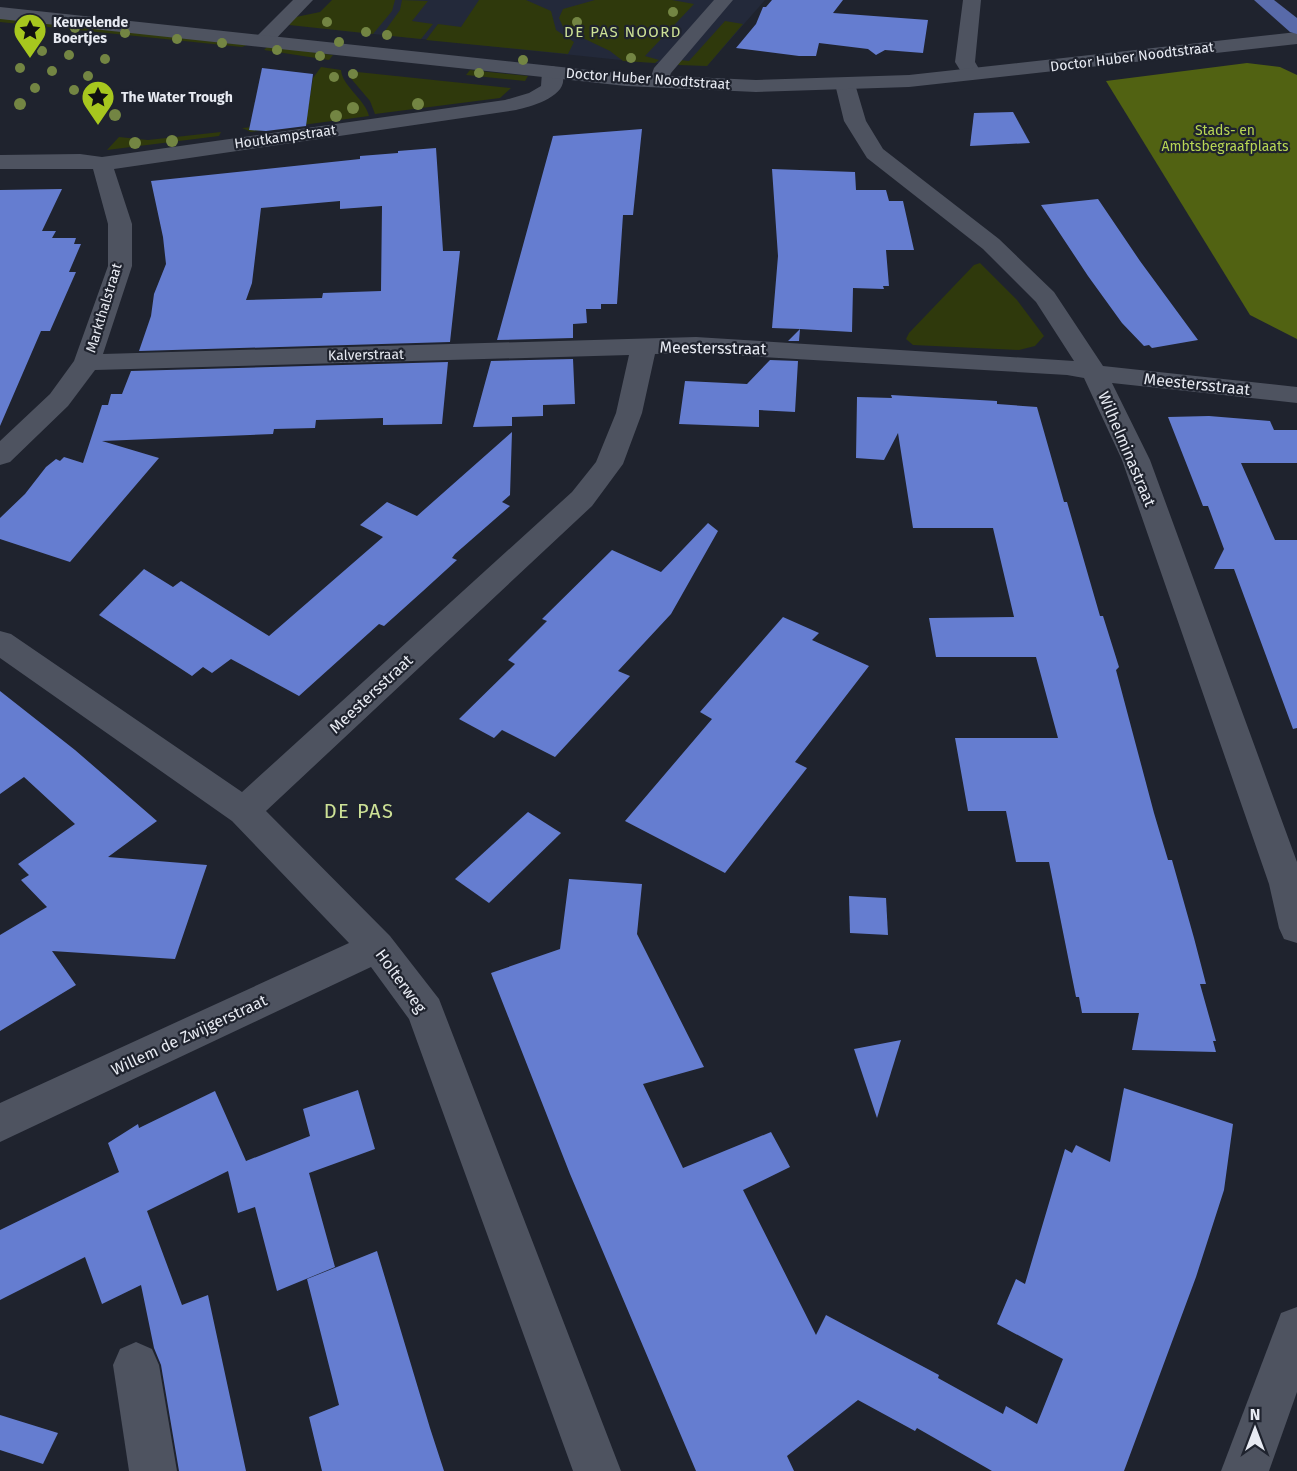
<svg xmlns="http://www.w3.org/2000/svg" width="1297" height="1471" viewBox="0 0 1297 1471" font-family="'Fira Sans',sans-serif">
	<rect width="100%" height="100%" fill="#1f232e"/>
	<!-- built -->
	<path fill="#23293a" d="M343,0H765L707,66L640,62L316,28Z"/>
	<!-- green -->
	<g fill="#2f390c">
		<path d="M332,0H395L392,11L373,34L289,25L296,17L320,12Z"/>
		<path d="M402,0L428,1L412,21L433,24L421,39L382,35L400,10Z"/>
		<path d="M479,0H526L551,11L556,30L574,42L568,54L426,40L438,24L461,27Z"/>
		<path d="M595,0H672L694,4L645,56L659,60L655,63L623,61L610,51L564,29L559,18L563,9Z"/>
		<path d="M0,17L231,43L247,45L242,47L0,22Z"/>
		<path d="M725,21L743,24L707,66L678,65L680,60L689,61Z"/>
		<path d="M268,46L333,55L329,60L264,50Z"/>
		<path d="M321,67L341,70C342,86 365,99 369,116L251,132L242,128L306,122L313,78Z"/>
		<path d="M470,70L528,76L525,81L466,75Z"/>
		<path d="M348,71L511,88L500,98L375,114L370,101L348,75Z"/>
		<path d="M221,132L219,136L107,150L119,137L148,140Z"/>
		<path d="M980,263L1017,300L1044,336L1035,346L1019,350L913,345L906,339L909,333L974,265Z"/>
	</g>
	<!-- forest -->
	<path fill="#516212" d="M1247,63L1280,67L1297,75V339L1250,315L1106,81Z"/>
	<!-- building -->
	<g fill="#657dd0" fill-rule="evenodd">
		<path d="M772,0H843L833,13L928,20L923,53L885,50L876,55L868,49L819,43L816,56H799L736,48L756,24L763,7H766Z"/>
		<path d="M262,68L313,74L306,126L266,131L249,130Z"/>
		<path d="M1013,112L1030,143L970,146L974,113Z"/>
		<path d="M642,129L633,215H623L617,304H601V309H586L587,323L573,324V338L497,340L553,136Z"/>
		<path d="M436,148L443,251H460L450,342L139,351L151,316L154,294L166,264L163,237L151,181L360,159V156L398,153V151ZM340,201V209L382,206L381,291L323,293L322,298L246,300L252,283L261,208Z"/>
		<path d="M772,169L855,172L856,190H886L889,201H903L914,250H886L889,286H883L884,289L853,288L852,332L800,329L799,341H788L800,329L772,328L778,256Z"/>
		<path d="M62,189L42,231H56L52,238H76L74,244H81L69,272H76L50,331H41L0,426V190Z"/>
		<path d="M1098,199L1140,261L1198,340L1152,348L1149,345L1144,346L1122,323L1088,276L1041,205Z"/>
		<path d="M573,359L575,404L543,405V416L512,417V426L473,427L491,361Z"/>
		<path d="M770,360L798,361L795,412L759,410V427L679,424L685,381L747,384Z"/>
		<path d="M448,362L442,424L383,425V418L316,420L315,428L274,429L273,434L102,441L159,458L70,562L0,539V518L25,494L46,467L56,459L60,461L64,457L83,463L102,405H108L111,394H122L131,371Z"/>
		<path d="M891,395L997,401V404L1037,407L1064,502H1067L1100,616H1103L1119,667L1116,670L1154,813L1168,860H1172L1194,938L1206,984H1200L1216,1041H1213L1216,1052L1132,1050L1139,1013H1082L1079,997H1076L1049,862H1016L1006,811H968L955,738H1058L1036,657H936L929,618L1014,617L993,528H913L898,433L884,460L856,458L857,397L892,398Z"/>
		<path d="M1209,416L1270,421L1274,430H1297V463H1241L1275,540H1297V728L1293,729L1234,569H1214L1224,549L1208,506H1203L1168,417Z"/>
		<path d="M512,432L510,495L502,502L510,506L455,554L452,558L457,560L423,591L384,626L379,624L299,696L231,659L212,673L203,667L192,676L99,615L144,569L173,587L181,581L269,636L383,537L360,525L387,502L417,516Z"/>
		<path d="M708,523L718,531L671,614L618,671L630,676L555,757L502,730L494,738L459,719L515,664L508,660L547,621L542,619L612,550L661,572Z"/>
		<path d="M783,617L819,633L812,640L869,666L795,762L807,768L725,873L625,821L712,719L700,712Z"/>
		<path d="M0,691L75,750L157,821L108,857L207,865L175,959L52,951L76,985L0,1031V935L47,907L21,880L29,875L18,864L75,824L24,777L0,794Z"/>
		<path d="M528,812L561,833L489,903L455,879Z"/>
		<path d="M569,879L642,884L637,934L704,1067L643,1084L683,1168L771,1132L790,1167L743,1190L816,1335L826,1315L939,1375L938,1378L1003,1414L1006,1406L1037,1424L1063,1359L997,1324L1016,1279L1025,1284L1065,1149L1072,1153L1076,1145L1110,1162L1124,1088L1233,1124L1224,1190L1196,1277L1124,1471H992L917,1428L915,1431L858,1400L787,1456L794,1471H696L570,1174L491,973L560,949Z"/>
		<path d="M849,896L886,898L888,935L850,933Z"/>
		<path d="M901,1040L877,1118L854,1049Z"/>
		<path d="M358,1090L375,1149L309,1173L335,1267L277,1291L255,1207L238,1213L228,1171L147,1211L182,1305L208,1295L246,1471H179L161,1365L154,1348L141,1285L102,1304L85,1257L0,1300V1230L119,1172L108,1143L138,1124L139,1128L215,1091L246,1161L310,1136L303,1109Z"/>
		<path d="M377,1251L430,1428L444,1471H322L309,1417L339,1405L307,1279Z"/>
		<path d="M0,1415L58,1433L43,1464L0,1450Z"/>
	</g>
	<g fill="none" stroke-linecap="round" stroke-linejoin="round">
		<!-- street -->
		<g fill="#4e5360" fill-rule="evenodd">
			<path d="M293,0H313L270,45H256L253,41L256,37Z"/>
			<path d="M714,0H733L671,73L666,86H652L649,82L654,68Z"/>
			<path d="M963,0H981L975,62L982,74L979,78H965L955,62Z"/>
			<path d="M552,66L559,68C577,94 533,106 516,110L114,169L132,224V266L103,354L696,337L1074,361L1036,302L983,249L867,158L844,121L835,84L838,80H852L855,84L866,121L883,149L999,239L1054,292L1103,366L1297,387V403L1112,383L1150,460L1297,862V943L1284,939L1279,928L1269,884L1122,460L1084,378L1067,375L696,353L655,354L642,413L623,464L592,506L266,811L390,936L439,999L621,1471H573L409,1019L371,967L0,1142V1103L349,943L232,821L0,658V631L11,634L242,792L572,492L596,462L616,413L629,355L95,370L68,406L10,462L0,465V441L50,394L74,361L108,266V224L93,169H0V155L80,154L102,157L505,100L529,93L541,86L542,72L545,68Z"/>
			<path d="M1297,1307V1392L1269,1471H1221L1281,1313Z"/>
			<path d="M136,1342L152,1349L159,1365L177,1471H129L113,1365L120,1349Z"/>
		</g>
		<!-- secondary -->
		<path fill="#4e5360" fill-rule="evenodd" d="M0,7L626,74L756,80L909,75L1297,32V44L909,87L756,92L626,86L0,19Z"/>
		<!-- primary -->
		<path fill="#586aa9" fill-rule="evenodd" d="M1254,0H1274L1297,18V34L1290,32Z"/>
	</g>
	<!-- trees -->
	<g fill="#738543">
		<circle cx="673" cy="12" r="5"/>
		<circle cx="23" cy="22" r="5"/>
		<circle cx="327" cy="22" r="5"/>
		<circle cx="577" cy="22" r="5"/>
		<circle cx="75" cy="28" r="5"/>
		<circle cx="366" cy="32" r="5"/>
		<circle cx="125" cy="33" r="5"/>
		<circle cx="387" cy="35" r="5"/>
		<circle cx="177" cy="39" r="5"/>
		<circle cx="339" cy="42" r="5"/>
		<circle cx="222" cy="43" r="5"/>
		<circle cx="277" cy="50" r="5"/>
		<circle cx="42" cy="51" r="5"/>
		<circle cx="69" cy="55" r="5"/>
		<circle cx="320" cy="56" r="5"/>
		<circle cx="631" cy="58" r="5"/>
		<circle cx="105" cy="59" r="5"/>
		<circle cx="523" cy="60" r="5"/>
		<circle cx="20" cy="68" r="5"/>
		<circle cx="52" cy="71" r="5"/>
		<circle cx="479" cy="73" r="5"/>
		<circle cx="353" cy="74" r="5"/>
		<circle cx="88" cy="76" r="5"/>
		<circle cx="334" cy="77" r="5"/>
		<circle cx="35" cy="88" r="5"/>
		<circle cx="74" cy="90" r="5"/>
		<circle cx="20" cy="104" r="6"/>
		<circle cx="418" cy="104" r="6"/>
		<circle cx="353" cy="108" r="6"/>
		<circle cx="115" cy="115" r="6"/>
		<circle cx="336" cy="116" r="6"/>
		<circle cx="172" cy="141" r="6"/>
		<circle cx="135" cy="143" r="6"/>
	</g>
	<!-- icons -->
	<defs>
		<symbol id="sight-pin" viewBox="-11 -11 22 30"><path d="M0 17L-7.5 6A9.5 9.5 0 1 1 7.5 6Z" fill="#a7c71e" stroke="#1f232e"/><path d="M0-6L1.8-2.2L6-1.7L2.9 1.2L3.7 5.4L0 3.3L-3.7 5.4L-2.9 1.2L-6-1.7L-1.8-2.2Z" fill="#111"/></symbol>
	</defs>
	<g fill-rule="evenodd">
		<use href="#sight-pin" x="11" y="11" width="38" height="52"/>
		<use href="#sight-pin" x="79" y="78" width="38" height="52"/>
	</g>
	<g text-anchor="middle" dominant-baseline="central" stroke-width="4.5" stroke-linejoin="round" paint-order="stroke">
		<!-- far-poi labels -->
		<g font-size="14" font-weight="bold" fill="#e7eaf2" stroke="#1f232e" text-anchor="start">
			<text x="53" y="22">Keuvelende<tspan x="53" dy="16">Boertjes</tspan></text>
			<text x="121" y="97">The Water Trough</text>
		</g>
		<!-- far-street labels -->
		<g font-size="14" fill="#e7eaf2" stroke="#1f232e">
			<text transform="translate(1132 57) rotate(-7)">Doctor Huber Noodtstraat</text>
			<text transform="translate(648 79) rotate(4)">Doctor Huber Noodtstraat</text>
			<text transform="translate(285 137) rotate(-8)">Houtkampstraat</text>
			<text transform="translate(104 308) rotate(-73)">Markthalstraat</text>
			<text transform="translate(366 355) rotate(-1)">Kalverstraat</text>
		</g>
		<!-- far-park labels -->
		<g font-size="14" fill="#b8d654" stroke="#1f232e">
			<text x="1225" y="130">Stads- en<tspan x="1225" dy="16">Ambtsbegraafplaats</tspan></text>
		</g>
		<!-- far-neighbourhood labels -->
		<g font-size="15" letter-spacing="1.5" fill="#cde196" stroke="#1f232e">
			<text x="623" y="32">DE PAS NOORD</text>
		</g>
		<!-- street labels -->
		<g font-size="16" fill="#e7eaf2" stroke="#1f232e">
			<text transform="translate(713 348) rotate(1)">Meestersstraat</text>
			<text transform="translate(1197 384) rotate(6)">Meestersstraat</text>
			<text transform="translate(1127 449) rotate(67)">Wilhelminastraat</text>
			<text transform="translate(371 694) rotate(-43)">Meestersstraat</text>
			<text transform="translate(401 981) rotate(54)">Holterweg</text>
			<text transform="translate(189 1035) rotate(-25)">Willem de Zwijgerstraat</text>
		</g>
		<!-- quarter labels -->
		<g font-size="20" letter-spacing="1.5" fill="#cde196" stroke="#1f232e">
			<text x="359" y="811">DE PAS</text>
		</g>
	</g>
	<!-- north arrow -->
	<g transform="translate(1255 1429)" stroke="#1f232e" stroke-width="4.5" paint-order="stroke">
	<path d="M0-4.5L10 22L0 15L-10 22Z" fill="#e7eaf2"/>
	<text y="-9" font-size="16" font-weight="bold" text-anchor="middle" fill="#e7eaf2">N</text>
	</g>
</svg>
